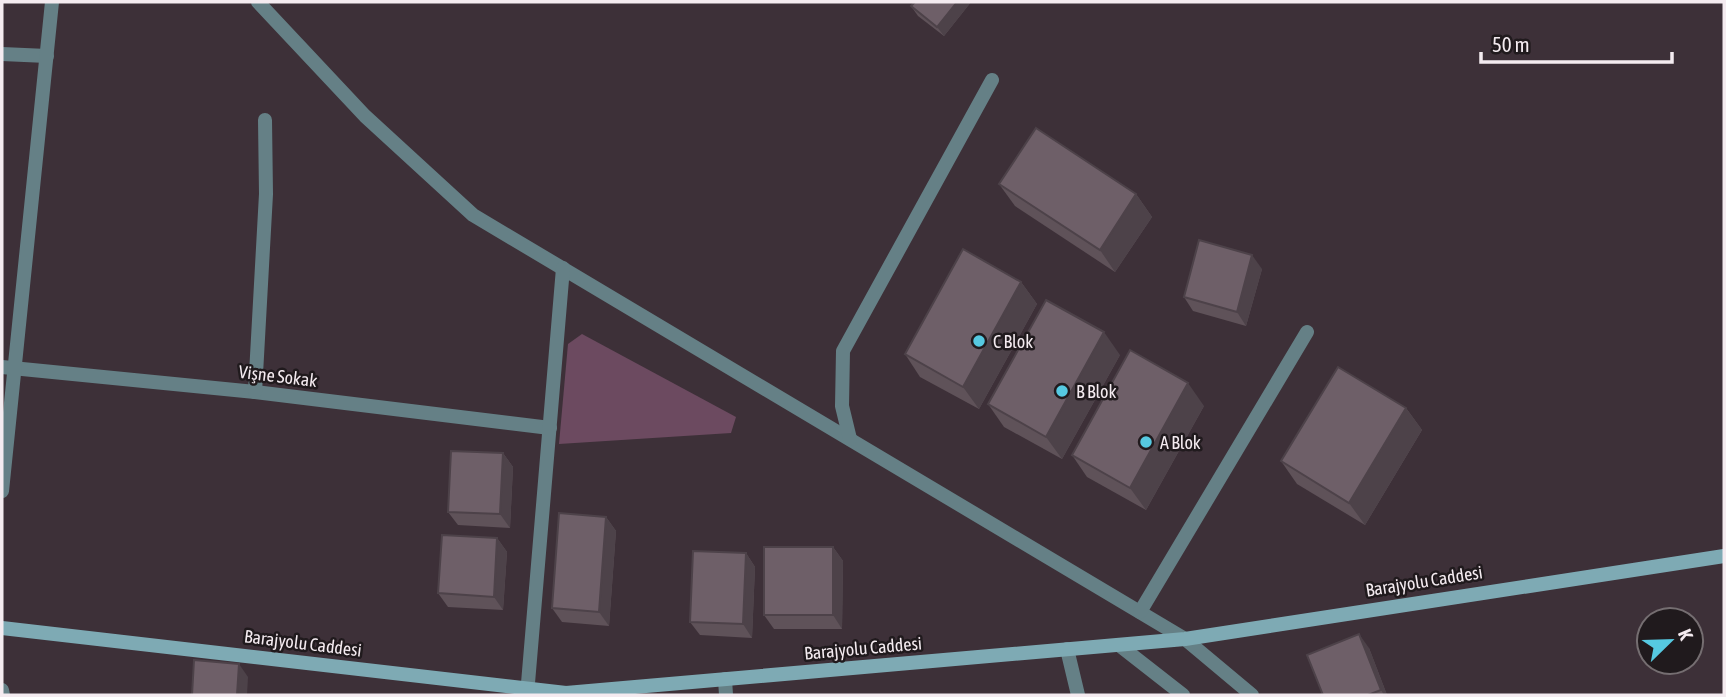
<svg xmlns="http://www.w3.org/2000/svg" width="1726" height="697" viewBox="0 0 1726 697" font-family="'Asap Condensed',sans-serif">
	<rect width="100%" height="100%" fill="#3d3038"/>
	<!-- green -->
	<path fill="#6c4a60" d="M582,334L736,417L731,433L559,444L568,344Z"/>
	<g fill="none" stroke-linecap="round" stroke-linejoin="round">
		<!-- street -->
		<g stroke="#658086" stroke-width="14">
			<path d="M258,2L365,116L473,215L1185,639L1252,695"/>
			<path d="M2,54L47,56"/>
			<path d="M2,367L255,392L550,428"/>
			<path d="M255,392L266,194L265,120"/>
			<path d="M850,439L842,406L843,351L992,80"/>
			<path d="M2,491L52,2"/>
			<path d="M1140,612L1307,332"/>
			<path d="M1119,645L1183,695"/>
			<path d="M1067,649L1078,695"/>
			<path d="M725,679L726,695"/>
			<path d="M2,690L3,695"/>
			<path d="M527,695L563,268"/>
		</g>
		<!-- secondary -->
		<path stroke="#7eaab4" stroke-width="14" d="M2,628L566,693L1185,639L1724,556"/>
	</g>
	<!-- wall -->
	<g fill="#5f5259">
		<path d="M915,2H971L944,36L918,16L911,6Z"/>
		<path d="M999,184L1136,194L1152,217L1115,272L1015,206Z"/>
		<path d="M1262,269L1246,326L1193,311L1184,297Z"/>
		<path d="M1021,282L1037,304L979,409L920,377L905,354Z"/>
		<path d="M1120,355L1062,459L1004,427L988,404Z"/>
		<path d="M1204,406L1146,510L1087,477L1072,455Z"/>
		<path d="M1406,408L1422,430L1365,525L1297,484L1281,461Z"/>
		<path d="M503,453L513,467L510,528L458,525L448,512Z"/>
		<path d="M606,517L616,531L609,626L562,622L552,608Z"/>
		<path d="M497,538L507,552L503,610L448,607L438,593Z"/>
		<path d="M833,547L843,561L842,629H774L764,615Z"/>
		<path d="M746,553L755,567L752,638L700,635L690,622Z"/>
		<path d="M1369,648L1387,695H1323Z"/>
	</g>
	<!-- shaded-wall -->
	<g fill="#4d4249">
		<path d="M957,2H971L944,36L937,27Z"/>
		<path d="M1136,194L1152,217L1115,272L1100,250Z"/>
		<path d="M1252,255L1262,269L1246,326L1237,312Z"/>
		<path d="M1021,282L1037,304L979,409L963,387Z"/>
		<path d="M1104,332L1120,355L1062,459L1046,437Z"/>
		<path d="M1188,383L1204,406L1146,510L1130,488Z"/>
		<path d="M1406,408L1422,430L1365,525L1349,503Z"/>
		<path d="M503,453L513,467L510,528L500,514Z"/>
		<path d="M606,517L616,531L609,626L599,612Z"/>
		<path d="M497,538L507,552L503,610L494,597Z"/>
		<path d="M833,547L843,561L842,629L833,615Z"/>
		<path d="M746,553L755,567L752,638L743,624Z"/>
		<path d="M1359,634L1369,648L1387,695H1384L1381,690Z"/>
		<path d="M239,664L248,677L247,695H237Z"/>
	</g>
	<!-- building -->
	<g fill="#6e5f68" stroke="#4d4249" stroke-width="2">
		<path d="M915,2H957L937,27L911,6Z"/>
		<path d="M1036,128L1136,194L1100,250L999,184Z"/>
		<path d="M1199,240L1252,255L1237,312L1184,297Z"/>
		<path d="M963,249L1021,282L963,387L905,354Z"/>
		<path d="M1046,300L1104,332L1046,437L988,404Z"/>
		<path d="M1130,350L1188,383L1130,488L1072,455Z"/>
		<path d="M1338,367L1406,408L1349,503L1281,461Z"/>
		<path d="M451,451L503,453L500,514L448,512Z"/>
		<path d="M559,513L606,517L599,612L552,608Z"/>
		<path d="M442,535L497,538L494,597L438,593Z"/>
		<rect x="764" y="547" width="69" height="68"/>
		<path d="M693,551L746,553L743,624L690,622Z"/>
		<path d="M1359,634L1381,690L1368,695H1323L1307,655Z"/>
		<path d="M194,660L239,664L237,695H192Z"/>
	</g>
	<!-- markers -->
	<g fill="#56c9e1" stroke="#201a1d" stroke-width="2.5">
		<circle cx="979" cy="341" r="7"/>
		<circle cx="1062" cy="391" r="7"/>
		<circle cx="1146" cy="442" r="7"/>
	</g>
	<g text-anchor="middle" dominant-baseline="central" stroke-width="5" stroke-linejoin="round" paint-order="stroke">
		<!-- poi labels -->
		<g font-size="18" fill="#f4ebf0" stroke="#201a1d" text-anchor="start">
			<text x="993" y="341">C Blok</text>
			<text x="1076" y="391">B Blok</text>
			<text x="1160" y="442">A Blok</text>
		</g>
		<!-- street labels -->
		<g font-size="18" fill="#f4ebf0" stroke="#201a1d">
			<text transform="translate(278 376) rotate(7)">Vişne Sokak</text>
			<text transform="translate(1424 581) rotate(-9)">Barajyolu Caddesi</text>
			<text transform="translate(303 643) rotate(7)">Barajyolu Caddesi</text>
			<text transform="translate(863 648) rotate(-5)">Barajyolu Caddesi</text>
		</g>
	</g>
	<!-- border -->
	<rect width="1726" height="697" fill="none" stroke="#f4ebf0" stroke-width="7"/>
	<!-- north arrow -->
	<g transform="translate(1670 641) rotate(67)"><circle r="33" fill="#201a1d" stroke="#756e71" stroke-width="2"/>
	<path d="M0-5L12 26L0 18L-12 26Z" fill="#56c9e1"/>
	<text y="-10" font-size="19" font-weight="bold" text-anchor="middle" fill="#f4ebf0">K</text>
	</g>
	<!-- scale -->
	<path d="M1481 52v10h191v-10" fill="none" stroke="#f4ebf0" stroke-width="3.5"/>
	<text x="1492" y="52" font-size="21" fill="#f4ebf0" stroke="#201a1d" stroke-width="5" paint-order="stroke">50 m</text>
</svg>
